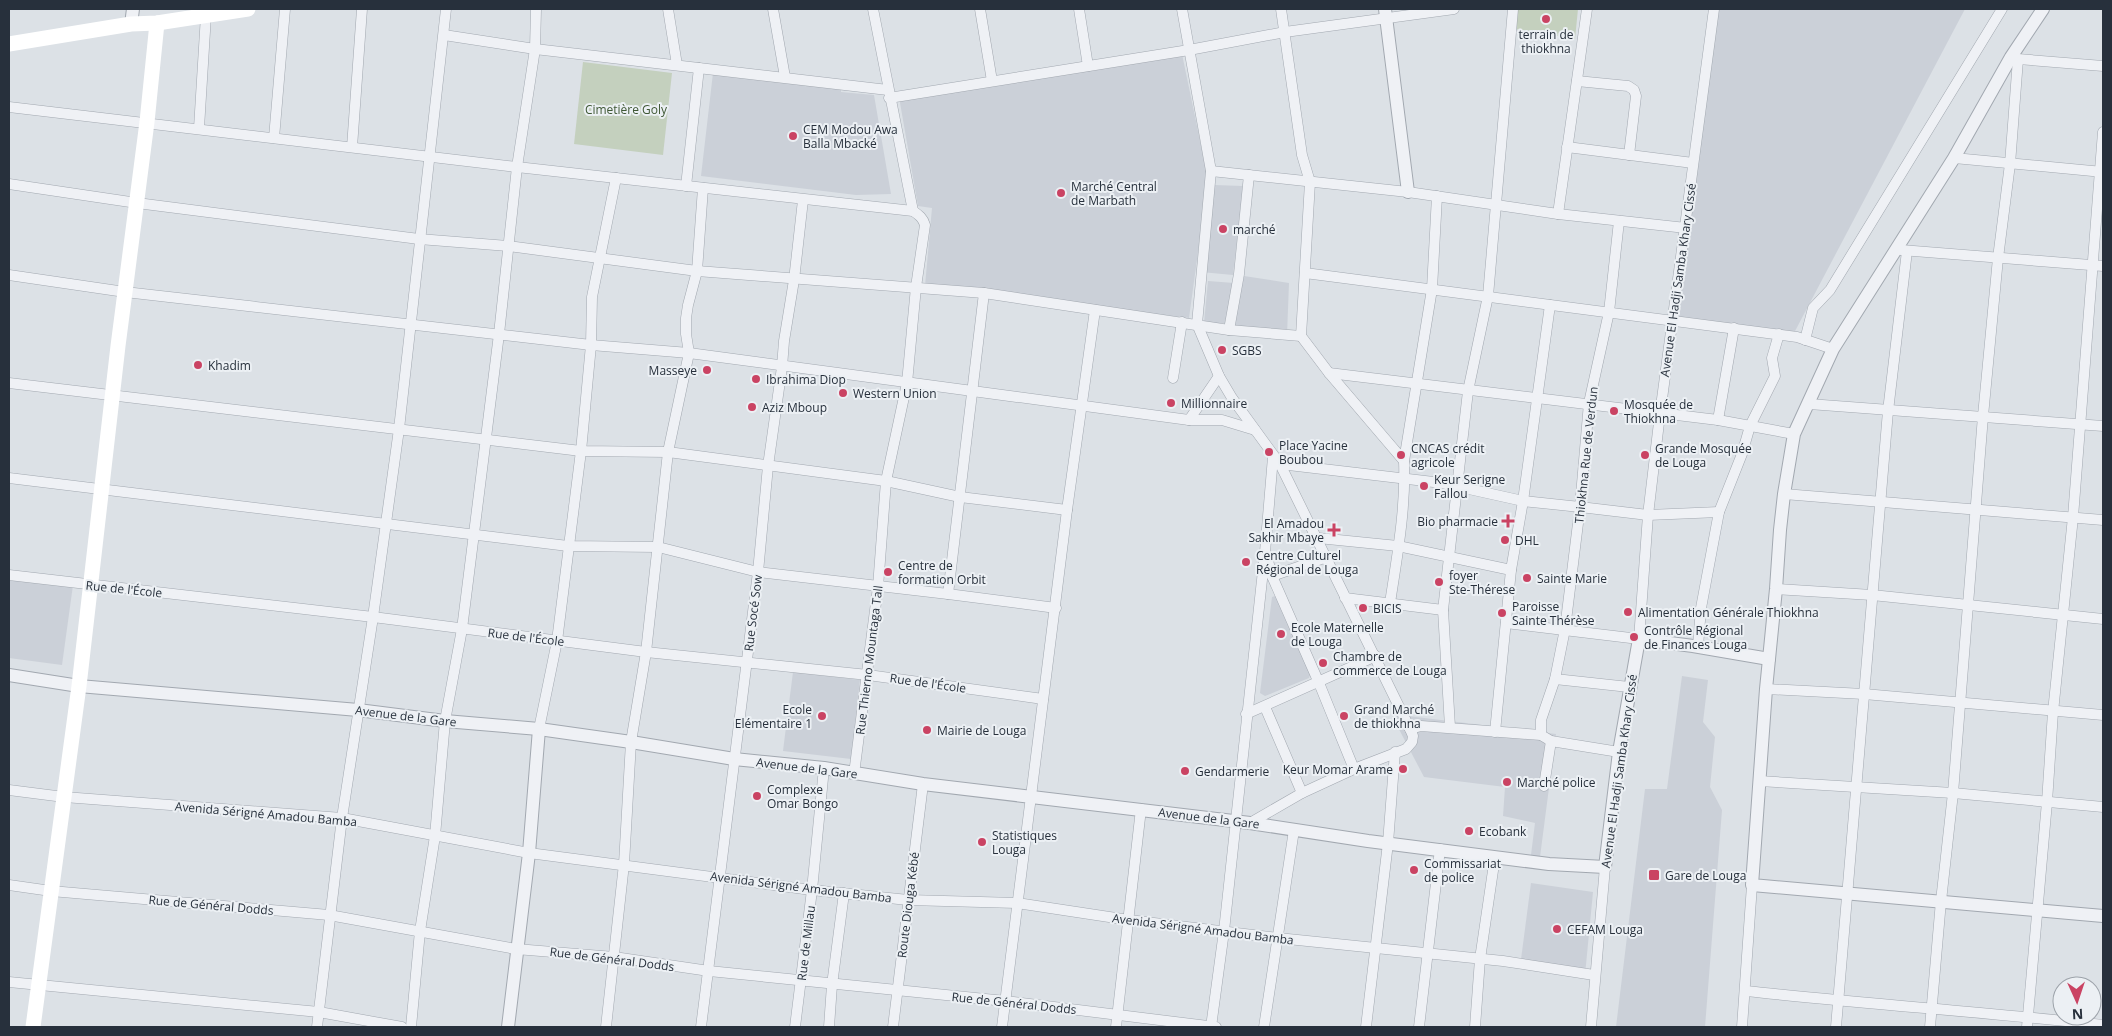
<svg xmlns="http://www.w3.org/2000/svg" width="2112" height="1036" viewBox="0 0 2112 1036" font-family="'Open Sans',sans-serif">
	<rect width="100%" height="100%" fill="#dce1e6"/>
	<!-- built -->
	<g fill="#cbd0d8">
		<path d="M1712,9H1965L1794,333L1668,318Z"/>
		<path d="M1182,54L1208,179L1189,318L925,286L932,208L918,206L899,97Z"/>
		<path d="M713,73L841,86V92L874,95L891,194L856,195L701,176Z"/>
		<path d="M1214,185L1243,186L1233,275L1201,272Z"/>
		<path d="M1244,276L1289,283L1287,335L1231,336Z"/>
		<path d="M1208,281L1234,283L1229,323H1204Z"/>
		<path d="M9,576L73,585L62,665L9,658Z"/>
		<path d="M1278,595L1311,672L1309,678L1265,696L1260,693L1272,597Z"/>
		<path d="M793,672L860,680L851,759L783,751Z"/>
		<path d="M1682,676L1708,680L1703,722L1715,737L1710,787L1722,810L1705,1027H1616L1645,789H1667Z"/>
		<path d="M1391,714L1556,734L1540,857L1531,855L1535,823L1503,816L1505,787L1424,777Z"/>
		<path d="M1531,883L1593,892L1585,975L1520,967Z"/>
	</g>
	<!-- green -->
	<g fill="#c4d0be">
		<path d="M1517,9H1578L1575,39L1515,29Z"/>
		<path d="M583,62L672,73L663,155L574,144Z"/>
	</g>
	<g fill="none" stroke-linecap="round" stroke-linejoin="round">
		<defs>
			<g id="minor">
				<path d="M668,9L677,65"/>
				<path d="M773,9L785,77"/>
				<path d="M873,9L913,211"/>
				<path d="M980,9L992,81"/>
				<path d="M1079,9L1088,66"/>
				<path d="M1182,9L1211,171L1197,324L1219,376L1232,398L1280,464L1410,729"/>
				<path d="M1281,9L1302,155L1310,182L1301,336L1329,373L1404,461"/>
				<path d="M444,35L535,49L888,90"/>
				<path d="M2012,57L2018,59L2103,66"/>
				<path d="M1577,81L1628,86L1634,90L1636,96L1629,155"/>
				<path d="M889,98L1189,50L1285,32L1454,9"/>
				<path d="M9,107L517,167L913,211C919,215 923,218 925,225L916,287L907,383L886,481L878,587L854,774"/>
				<path d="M199,128L206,15"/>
				<path d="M274,138L285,9"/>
				<path d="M352,147L362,9"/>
				<path d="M1567,147L1693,163"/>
				<path d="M1954,158L2103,172"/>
				<path d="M1211,171L1408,192L1558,214L1686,228"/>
				<path d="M9,184L137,203L419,239L508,246L697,271L984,293L1229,330L1301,336"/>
				<path d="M686,186L699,68"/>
				<path d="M1558,214L1587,9"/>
				<path d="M1619,221L1609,312L1589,403L1580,507L1565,629L1555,679L1629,687"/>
				<path d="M1901,250L2103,266"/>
				<path d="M1305,273L1797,337L1833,349"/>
				<path d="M9,275L125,292L591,345L689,353L1189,420H1222L1255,430"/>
				<path d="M1229,330L1239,274L1249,175"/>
				<path d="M1805,340L1813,308L1830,290L2002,9"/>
				<path d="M1329,373L1718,420L1794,434"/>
				<path d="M1173,378L1182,322"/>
				<path d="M9,383L581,451L668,452L886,481L960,497L1067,510"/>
				<path d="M1809,404L2103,426"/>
				<path d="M1189,420L1219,376"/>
				<path d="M1718,420L1734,328"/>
				<path d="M1280,464L1442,483L1523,501L1580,507L1648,515L1719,512"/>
				<path d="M9,478L568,546L658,547L758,572L948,594L1056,608"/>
				<path d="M1784,494L2103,520"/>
				<path d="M1318,538L1398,546L1511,570"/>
				<path d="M1267,557L1272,576L1319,683L1354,769"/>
				<path d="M9,575L373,617L646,652L868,675L1043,699"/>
				<path d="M1272,576L1327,557"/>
				<path d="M1776,589L1872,595L2103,619"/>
				<path d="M948,594L984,293"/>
				<path d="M1345,598L1443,610"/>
				<path d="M1390,603C1397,557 1406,508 1404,461L1432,289L1437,196"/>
				<path d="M1506,623L1639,639L1648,515L1660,414L1714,9"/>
				<path d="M1698,646L1701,608L1719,512L1742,454L1750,426L1775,376L1772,358L1779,334"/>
				<path d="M1766,689L1864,694L2103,715"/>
				<path d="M1265,707L1302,793"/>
				<path d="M1246,714L1376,656"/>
				<path d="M1450,727L1443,610L1468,391L1488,296L1513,9"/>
				<path d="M539,729L557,641L581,451L591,345L592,297L616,178"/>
				<path d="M1495,732L1511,570L1523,501L1550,305"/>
				<path d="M1541,735V720L1555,679"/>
				<path d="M1759,781L1953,793L2103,807"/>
				<path d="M1544,786L1551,741"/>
				<path d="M9,790L64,797L342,818L529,853L812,890L908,900L1017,903L1129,920L1278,938L1503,961L1594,975"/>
				<path d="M1250,823L1302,793L1354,769L1406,749L1412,742L1413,736L1410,729L1421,726L1541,735L1551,741L1619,752"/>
				<path d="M9,885L51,891L329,915L516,949L614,957L709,971L1005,1001L1216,1027"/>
				<path d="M9,982L319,1012L402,1027"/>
				<path d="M1746,991C1865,1004 1984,1012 2103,1025"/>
				<path d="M317,1027L342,818L373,617L399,429L446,9"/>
				<path d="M411,1027L420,931L435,836L445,721L462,629L499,334L517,167L535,49L536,9"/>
				<path d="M606,1027L624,864L631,742L646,652L668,452L689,353L686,334V318L688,305L697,271L703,188"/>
				<path d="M701,1027L758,572L768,466L782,367L784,341L794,280L803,200"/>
				<path d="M795,1027L812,890L824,768"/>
				<path d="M829,1027L832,985L844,893"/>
				<path d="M893,1027L923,784"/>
				<path d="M1002,1027L1067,510L1095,310"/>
				<path d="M1116,1027L1141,809"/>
				<path d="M1211,1027L1224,931L1265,552L1273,457"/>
				<path d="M1264,1027L1294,830"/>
				<path d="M1366,1027L1388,843L1395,752"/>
				<path d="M1419,1027L1440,849"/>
				<path d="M1475,1027L1480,959L1495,857"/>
				<path d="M1591,1027L1605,867"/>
				<path d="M1742,1027L1752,885"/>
				<path d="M1836,1027L1888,411L1907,251"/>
				<path d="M1930,1027L1941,901L1953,793L1983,416L1998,258L2010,164L2018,59"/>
				<path d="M2027,1027L2047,802L2053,712L2073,517L2103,132"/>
			</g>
			<g id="tertiary">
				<path d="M1385,9L1408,192"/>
				<path d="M2043,9L2011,57L1954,158L1833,349L1794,434L1784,494L1780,530L1776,589L1766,689L1752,885L2103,916"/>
				<path d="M131,24L133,9"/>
				<path d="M9,675L79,686L358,710L445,721L539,729L631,742L734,759L824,768L923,784L1250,823L1368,841L1549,864L1605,867L1619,752L1639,639L1693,646L1769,659"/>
				<path d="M508,1027L529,853L539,729"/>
			</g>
		</defs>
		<!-- minor casing -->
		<use href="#minor" stroke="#a2a8b0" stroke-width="11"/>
		<!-- tertiary casing -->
		<use href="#tertiary" stroke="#a2a8b0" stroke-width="14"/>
		<!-- minor -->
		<use href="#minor" stroke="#eff1f5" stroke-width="10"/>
		<!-- tertiary -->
		<use href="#tertiary" stroke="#eff1f5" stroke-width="12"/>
		<!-- secondary -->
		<g stroke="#fff" stroke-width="15">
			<path d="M9,44L131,24L157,23L248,9"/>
			<path d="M33,1027L79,686L118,346L147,122L157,23"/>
		</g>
	</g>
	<!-- markers -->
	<g fill="#ca4363" stroke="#ecf0f4" stroke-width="2">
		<circle cx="1546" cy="19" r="5"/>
		<circle cx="793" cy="136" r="5"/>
		<circle cx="1061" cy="193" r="5"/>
		<circle cx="1223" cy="229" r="5"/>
		<circle cx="1222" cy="350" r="5"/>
		<circle cx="198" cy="365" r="5"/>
		<circle cx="707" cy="370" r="5"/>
		<circle cx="756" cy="379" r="5"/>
		<circle cx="843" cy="393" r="5"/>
		<circle cx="1171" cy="403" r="5"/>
		<circle cx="752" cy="407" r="5"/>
		<circle cx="1614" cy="411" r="5"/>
		<circle cx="1269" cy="452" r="5"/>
		<circle cx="1401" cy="455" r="5"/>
		<circle cx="1645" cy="455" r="5"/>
		<circle cx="1424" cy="486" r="5"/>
		<path d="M1505.5 513.5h5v5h5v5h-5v5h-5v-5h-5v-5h5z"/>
		<path d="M1331.5 522.5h5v5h5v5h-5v5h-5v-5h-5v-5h5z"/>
		<circle cx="1505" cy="540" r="5"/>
		<circle cx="1246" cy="562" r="5"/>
		<circle cx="888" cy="572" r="5"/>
		<circle cx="1527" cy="578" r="5"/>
		<circle cx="1439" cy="582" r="5"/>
		<circle cx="1363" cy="608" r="5"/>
		<circle cx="1628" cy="612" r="5"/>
		<circle cx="1502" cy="613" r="5"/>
		<circle cx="1281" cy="634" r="5"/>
		<circle cx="1634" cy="637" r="5"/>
		<circle cx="1323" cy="663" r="5"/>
		<circle cx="822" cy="716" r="5"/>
		<circle cx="1344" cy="716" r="5"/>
		<circle cx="927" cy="730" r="5"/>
		<circle cx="1403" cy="769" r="5"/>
		<circle cx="1185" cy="771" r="5"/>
		<circle cx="1507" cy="782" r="5"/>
		<circle cx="757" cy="796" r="5"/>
		<circle cx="1469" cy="831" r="5"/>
		<circle cx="982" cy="842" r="5"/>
		<circle cx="1414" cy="870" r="5"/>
		<rect x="1648" y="869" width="12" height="12" rx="2.5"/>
		<circle cx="1557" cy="929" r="5"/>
	</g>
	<g text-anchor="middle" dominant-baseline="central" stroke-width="4" stroke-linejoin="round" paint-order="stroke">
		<!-- poi labels -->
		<g font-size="12" fill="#27303c" stroke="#ecf0f4" text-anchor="start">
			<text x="1546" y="34" text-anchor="middle">terrain de<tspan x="1546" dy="14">thiokhna</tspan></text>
			<text x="803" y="129">CEM Modou Awa<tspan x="803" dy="14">Balla Mbacké</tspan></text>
			<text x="1071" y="186">Marché Central<tspan x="1071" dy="14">de Marbath</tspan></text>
			<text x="1233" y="229">marché</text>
			<text x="1232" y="350">SGBS</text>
			<text x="208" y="365">Khadim</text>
			<text x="697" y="370" text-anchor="end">Masseye</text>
			<text x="766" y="379">Ibrahima Diop</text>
			<text x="853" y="393">Western Union</text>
			<text x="1181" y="403">Millionnaire</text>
			<text x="1624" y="404">Mosquée de<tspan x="1624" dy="14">Thiokhna</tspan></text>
			<text x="762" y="407">Aziz Mboup</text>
			<text x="1279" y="445">Place Yacine<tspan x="1279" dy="14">Boubou</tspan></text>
			<text x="1411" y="448">CNCAS crédit<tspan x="1411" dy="14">agricole</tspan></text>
			<text x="1655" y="448">Grande Mosquée<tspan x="1655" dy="14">de Louga</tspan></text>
			<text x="1434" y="479">Keur Serigne<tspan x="1434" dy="14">Fallou</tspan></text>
			<text x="1498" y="521" text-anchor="end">Bio pharmacie</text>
			<text x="1324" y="523" text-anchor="end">El Amadou<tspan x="1324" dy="14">Sakhir Mbaye</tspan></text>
			<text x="1515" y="540">DHL</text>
			<text x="1256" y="555">Centre Culturel<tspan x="1256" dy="14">Régional de Louga</tspan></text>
			<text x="898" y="565">Centre de<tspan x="898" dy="14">formation Orbit</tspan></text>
			<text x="1449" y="575">foyer<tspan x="1449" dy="14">Ste-Thérese</tspan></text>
			<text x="1537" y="578">Sainte Marie</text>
			<text x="1512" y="606">Paroisse<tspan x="1512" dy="14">Sainte Thérèse</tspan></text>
			<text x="1373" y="608">BICIS</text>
			<text x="1638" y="612">Alimentation Générale Thiokhna</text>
			<text x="1291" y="627">Ecole Maternelle<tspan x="1291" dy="14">de Louga</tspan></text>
			<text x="1644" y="630">Contrôle Régional<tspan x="1644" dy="14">de Finances Louga</tspan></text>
			<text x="1333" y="656">Chambre de<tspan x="1333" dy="14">commerce de Louga</tspan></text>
			<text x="812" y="709" text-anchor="end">Ecole<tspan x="812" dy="14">Elémentaire 1</tspan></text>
			<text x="1354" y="709">Grand Marché<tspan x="1354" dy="14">de thiokhna</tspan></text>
			<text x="937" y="730">Mairie de Louga</text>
			<text x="1393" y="769" text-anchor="end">Keur Momar Arame</text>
			<text x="1195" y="771">Gendarmerie</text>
			<text x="1517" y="782">Marché police</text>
			<text x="767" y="789">Complexe<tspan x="767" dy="14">Omar Bongo</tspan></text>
			<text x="1479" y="831">Ecobank</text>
			<text x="992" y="835">Statistiques<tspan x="992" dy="14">Louga</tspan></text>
			<text x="1424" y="863">Commissariat<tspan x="1424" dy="14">de police</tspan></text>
			<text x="1665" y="875">Gare de Louga</text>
			<text x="1567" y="929">CEFAM Louga</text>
		</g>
		<!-- park labels -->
		<g font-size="12" fill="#3e5734" stroke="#ecf0f4">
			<text x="626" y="109">Cimetière Goly</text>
		</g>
		<!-- street labels -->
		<g font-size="12" fill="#27303c" stroke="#ecf0f4">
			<text transform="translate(1678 280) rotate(-82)">Avenue El Hadji Samba Khary Cissé</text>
			<text transform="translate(1586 455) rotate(-84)">Thiokhna Rue de Verdun</text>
			<text transform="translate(124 589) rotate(6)">Rue de l'École</text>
			<text transform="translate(753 613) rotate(-83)">Rue Socé Sow</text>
			<text transform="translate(526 637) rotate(7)">Rue de l'École</text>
			<text transform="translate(869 660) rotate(-83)">Rue Thierno Mountaga Tall</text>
			<text transform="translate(928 683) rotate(8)">Rue de l'École</text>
			<text transform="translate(406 716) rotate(7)">Avenue de la Gare</text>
			<text transform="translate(807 768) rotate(7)">Avenue de la Gare</text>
			<text transform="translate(1619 771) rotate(-82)">Avenue El Hadji Samba Khary Cissé</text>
			<text transform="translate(266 814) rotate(5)">Avenida Sérigné Amadou Bamba</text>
			<text transform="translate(1209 818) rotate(7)">Avenue de la Gare</text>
			<text transform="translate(801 887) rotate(7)">Avenida Sérigné Amadou Bamba</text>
			<text transform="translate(211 905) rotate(5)">Rue de Général Dodds</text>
			<text transform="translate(908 905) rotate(-83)">Route Diouga Kébé</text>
			<text transform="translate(1203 929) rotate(7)">Avenida Sérigné Amadou Bamba</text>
			<text transform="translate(806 943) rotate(-83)">Rue de Millau</text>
			<text transform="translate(612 959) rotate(7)">Rue de Général Dodds</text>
			<text transform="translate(1014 1003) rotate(6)">Rue de Général Dodds</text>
		</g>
	</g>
	<!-- border -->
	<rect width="2112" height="1036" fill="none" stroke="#27303c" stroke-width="20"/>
	<!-- north arrow -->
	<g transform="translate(2077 1001) rotate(177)"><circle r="24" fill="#ecf0f4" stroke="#9da3aa"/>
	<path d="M0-4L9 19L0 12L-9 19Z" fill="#ca4363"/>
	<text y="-8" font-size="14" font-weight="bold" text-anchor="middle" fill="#27303c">N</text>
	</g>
</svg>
